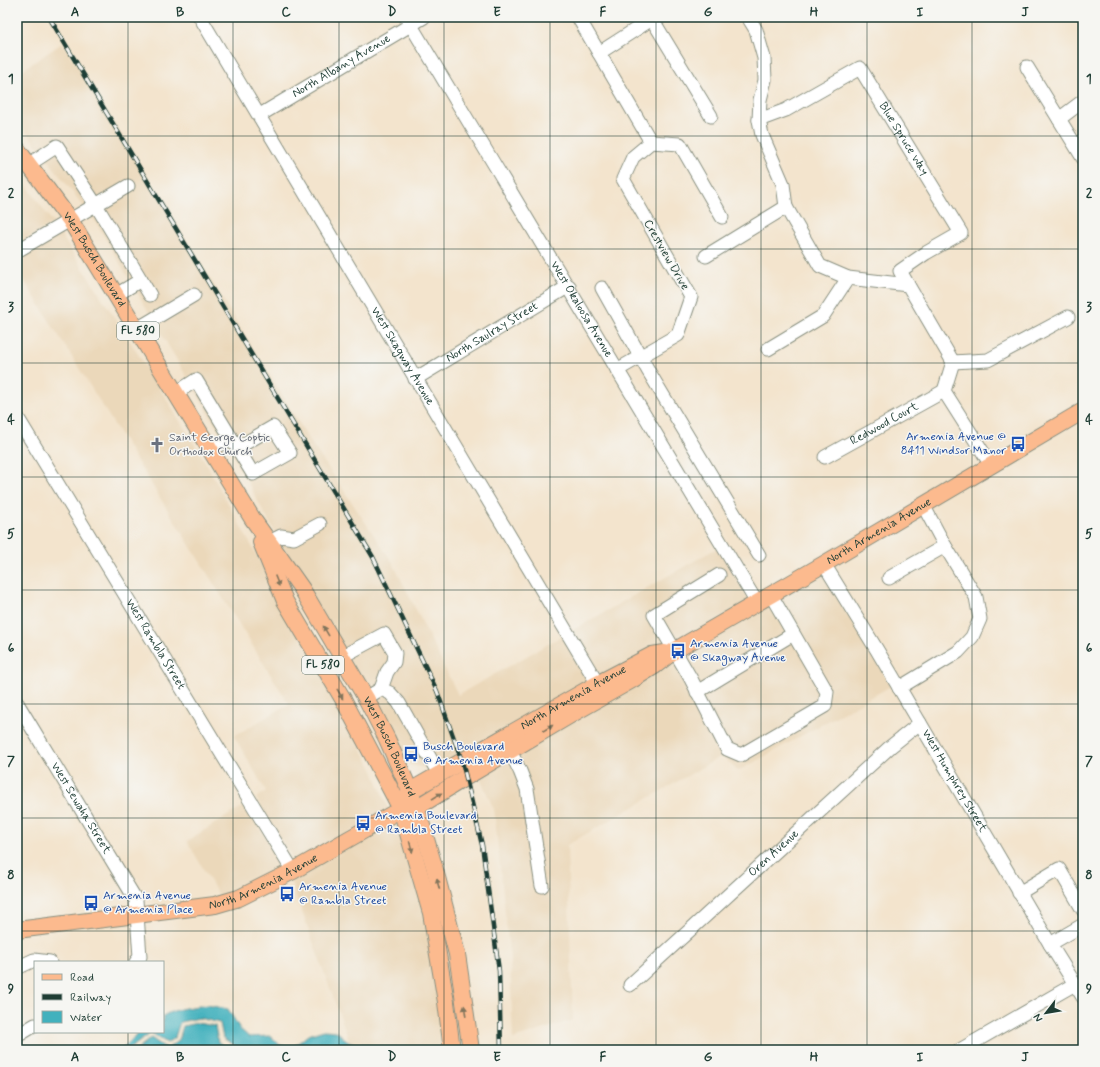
<svg xmlns="http://www.w3.org/2000/svg" width="1100" height="1067" viewBox="0 0 1100 1067" font-family="Mynerve,sans-serif">
	<rect width="100%" height="100%" fill="#f6f6f2"/>
	<filter id="ink" filterUnits="userSpaceOnUse"><feTurbulence type="fractalNoise" baseFrequency=".025" numOctaves="2"/><feDisplacementMap in="SourceGraphic" scale="8" xChannelSelector="R" yChannelSelector="G"/><feConvolveMatrix kernelMatrix="1 2 1 2 8 2 1 2 1" color-interpolation-filters="sRGB"/></filter>
	<filter id="wash" filterUnits="userSpaceOnUse"><feTurbulence type="fractalNoise" baseFrequency=".012" numOctaves="4" result="noise"/><feDisplacementMap in="SourceGraphic" scale="16" xChannelSelector="R" yChannelSelector="G"/><feGaussianBlur stdDeviation="0.9" result="paint"/><feColorMatrix in="noise" values="0 0 0 0 0 0 0 0 0 0 0 0 0 0 0 0 0 1.4 0 .05"/><feComposite in="paint" operator="in"/></filter>
	<g filter="url(#wash)">
		<rect width="100%" height="100%" fill="#f3e4cd"/>
		<!-- built -->
		<g fill="#ebd8ba">
			<path d="M62,43L121,134L312,444L393,563L458,695L562,636L589,682L434,769L409,765L384,719L285,551L234,457L95,221L24,129L17,118V74Z"/>
			<path d="M17,171L53,223L17,244Z"/>
			<path d="M60,233L140,357L206,463L337,702L373,771L389,810L295,863L256,798L266,791L234,736L289,704L17,269V258Z"/>
			<path d="M717,548L749,601L676,643L600,675L573,630Z"/>
			<path d="M822,573L891,686L738,771L722,756L567,845L573,1020L513,1039L510,959L494,809L479,776L677,656Z"/>
			<path d="M245,805L284,869L238,893L220,897L187,841Z"/>
			<path d="M394,820L405,847L425,916L440,1002L442,1041L445,1050H385L364,1044L350,1043L290,879Z"/>
		</g>
		<!-- water -->
		<g fill="#42b1bd" stroke="#307778">
			<path d="M207,1005L228,1009L240,1029L249,1037L271,1036L280,1045L292,1048L308,1035L324,1030L336,1031L350,1043L364,1044L385,1050H242L223,1038L220,1023L199,1018L180,1022L175,1037L167,1043L151,1033L128,1050H121L140,1032H163V1016C176,1008 192,1007 207,1005Z"/>
			<path d="M197,1023L215,1026L218,1042L231,1050H136L151,1038L167,1049L179,1040L183,1026Z"/>
		</g>
	</g>
	<g filter="url(#ink)">
		<g fill="none" stroke-linecap="round" stroke-linejoin="round">
			<defs>
				<g id="minor">
					<path id="s1" d="M200,17L602,691"/>
					<path id="s2" d="M406,17L757,603"/>
					<path d="M578,17L599,53"/>
					<path d="M748,17L756,30L764,58L765,80L760,100L759,120L762,135L783,184L786,207L820,266L848,278L908,285L953,362L944,391L991,465"/>
					<path d="M652,19L711,116"/>
					<path d="M1027,67L1059,119"/>
					<path d="M1083,101L1059,119L1083,158"/>
					<path id="s3" d="M260,115L424,17"/>
					<path id="s4" d="M759,120L786,110L860,68L961,233L926,253L900,271L908,285"/>
					<path d="M651,142L680,144L722,217"/>
					<path d="M28,165L57,146L96,205L141,280L116,295"/>
					<path d="M17,251L128,186"/>
					<path d="M706,256L786,207"/>
					<path d="M141,280L150,295"/>
					<path d="M602,288L649,372L759,555"/>
					<path d="M137,329L194,295"/>
					<path d="M768,349L823,316L848,278"/>
					<path d="M953,362L988,360L1068,317"/>
					<path d="M617,370L678,335L691,297L623,179L633,157L651,142L599,53L655,17"/>
					<path id="s5" d="M415,379L569,286"/>
					<path d="M176,393L196,380L253,474L290,453L273,427L237,448"/>
					<path id="s6" d="M17,417L293,871"/>
					<path d="M210,450L231,438"/>
					<path id="s7" d="M825,457L944,391"/>
					<path d="M269,542L281,536L294,538L320,524"/>
					<path id="s8" d="M824,564L877,650L1050,944L1083,997"/>
					<path d="M719,575L654,615L691,679L727,749L741,755L825,706L827,692L771,595"/>
					<path d="M889,578L945,546L923,505"/>
					<path d="M341,657L384,634L395,653L394,662L387,672L381,689"/>
					<path d="M899,688L958,652L972,637L980,619L976,597L945,546"/>
					<path d="M697,692L793,634"/>
					<path d="M366,698L381,689L390,693L399,703L439,774"/>
					<path id="s9" d="M17,703L136,900L140,957L136,962"/>
					<path d="M510,751L520,771L527,789L542,886"/>
					<path d="M1019,893L1059,869L1083,910"/>
					<path d="M1050,944L1083,925"/>
					<path d="M17,968L34,960L50,962"/>
					<path id="s10" d="M630,985L890,747L920,723"/>
					<path d="M17,1036L35,1025"/>
					<path d="M960,1050L1075,984"/>
				</g>
				<g id="major">
					<path id="s11" d="M17,149L70,220L252,518L302,589L366,698L387,739L410,791L420,819L434,866L457,954L471,1050"/>
					<path d="M261,542L285,601L343,699L401,809L431,913L446,1002L452,1050"/>
					<path id="s12" d="M406,801L410,791L597,684L652,655L665,653"/>
					<path id="s13" d="M17,930L215,905L239,898L293,871L401,809L416,808L466,777L572,714L632,680L656,665L674,651L824,564L1083,411"/>
				</g>
			</defs>
			<!-- minor casing -->
			<use href="#minor" stroke="#899080" stroke-width="15"/>
			<!-- major casing -->
			<use href="#major" stroke="#899080" stroke-width="18"/>
			<!-- minor -->
			<use href="#minor" stroke="#fff" stroke-width="13"/>
			<!-- major -->
			<use href="#major" stroke="#fcba8e" stroke-width="16"/>
			<defs>
				<path id="rail" d="M49,17L373,557L437,691L462,761L482,845L499,971L501,1050"/>
			</defs>
			<!-- rail casing -->
			<use href="#rail" stroke="#1f3d34" stroke-width="4.5"/>
			<!-- rail -->
			<use href="#rail" stroke="#f6f6f2" stroke-width="3" stroke-dasharray="9" stroke-linecap="butt"/>
		</g>
		<!-- one-way arrows -->
		<defs><path id="oneway-solid" d="M-6-.8H1V-3.2L6.5 0L1 3.2V.8H-6Z"/></defs>
		<g fill="#82755c">
			<use href="#oneway-solid" transform="translate(277 581) rotate(68)"/>
			<use href="#oneway-solid" transform="translate(326 631) rotate(-120)"/>
			<use href="#oneway-solid" transform="translate(340 694) rotate(60)"/>
			<use href="#oneway-solid" transform="translate(548 728) rotate(-31)"/>
			<use href="#oneway-solid" transform="translate(437 796) rotate(-32)"/>
			<use href="#oneway-solid" transform="translate(411 847) rotate(75)"/>
			<use href="#oneway-solid" transform="translate(438 884) rotate(-105)"/>
			<use href="#oneway-solid" transform="translate(465 1011) rotate(-98)"/>
		</g>
	</g>
	<!-- grid -->
	<path fill="none" stroke="#1f3d34" stroke-width="1" stroke-opacity="0.55" d="M128,17V962M233,17V1050M339,17V1050M444,17V1050M550,17V1050M656,17V1050M761,17V1050M867,17V1050M972,17V1050M17,136H1083M17,249H1083M17,363H1083M17,477H1083M17,590H1083M17,704H1083M17,818H1083M17,931H1083M128,1032V1050"/>
	<!-- icons -->
	<defs>
		<symbol id="bus-bare" viewBox="-9 -9 18 18"><path d="M-5-6H5V4H4V6H2V4H-2V6H-4V4H-5ZM-3.5-4V0h7V-4ZM-3.5 1.2v1.5H-2V1.2ZM2 1.2v1.5H3.5V1.2Z" fill="#1a4fb4" stroke="#f6f6f2" stroke-width="2.5" paint-order="stroke"/></symbol>
		<symbol id="church-bare" viewBox="-9 -9 18 18"><path d="M-1.2-6h2.4v3.5h3.3v2.4h-3.3V6h-2.4V-.1h-3.3v-2.4h3.3Z" fill="#6b7280" stroke="#f6f6f2" stroke-width="2.5" paint-order="stroke"/></symbol>
	</defs>
	<g fill-rule="evenodd">
		<use href="#bus-bare" x="1007" y="433" width="22" height="22"/>
		<use href="#church-bare" x="146" y="434" width="22" height="22"/>
		<use href="#bus-bare" x="667" y="640" width="22" height="22"/>
		<use href="#bus-bare" x="400" y="743" width="22" height="22"/>
		<use href="#bus-bare" x="352" y="812" width="22" height="22"/>
		<use href="#bus-bare" x="276" y="883" width="22" height="22"/>
		<use href="#bus-bare" x="80" y="892" width="22" height="22"/>
	</g>
	<g text-anchor="middle" dominant-baseline="central" stroke-width="3" stroke-linejoin="round" paint-order="stroke">
		<!-- shield labels -->
		<g fill="#f6f6f2" stroke="#60746d" stroke-width="1">
			<rect x="117" y="322" width="42" height="18" rx="3"/>
			<rect x="302" y="656" width="42" height="18" rx="3"/>
		</g>
		<g font-size="11" font-weight="bold" fill="#1f3d34">
			<text x="138" y="331">FL 580</text>
			<text x="323" y="665">FL 580</text>
		</g>
		<!-- street labels -->
		<g font-size="12" fill="#1f3d34" stroke="#f6f6f2">
			<text stroke="none"><textPath href="#s3" startOffset="95">North Albany Avenue</textPath></text>
			<text stroke="none"><textPath href="#s4" startOffset="197">Blue Spruce Way</textPath></text>
			<text transform="translate(666 255) rotate(60)">Crestview Drive</text>
			<text stroke="none"><textPath href="#s11" startOffset="135">West Busch Boulevard</textPath></text>
			<text stroke="none"><textPath href="#s2" startOffset="341">West Okaloosa Avenue</textPath></text>
			<text stroke="none"><textPath href="#s5" startOffset="90">North Saulray Street</textPath></text>
			<text stroke="none"><textPath href="#s1" startOffset="395">West Skagway Avenue</textPath></text>
			<text stroke="none"><textPath href="#s7" startOffset="68">Redwood Court</textPath></text>
			<text stroke="none"><textPath href="#s13" startOffset="964">North Armenia Avenue</textPath></text>
			<text stroke="none"><textPath href="#s6" startOffset="266">West Rambla Street</textPath></text>
			<text stroke="none"><textPath href="#s12" startOffset="199">North Armenia Avenue</textPath></text>
			<text stroke="none"><textPath href="#s11" startOffset="705">West Busch Boulevard</textPath></text>
			<text stroke="none"><textPath href="#s8" startOffset="253">West Humphrey Street</textPath></text>
			<text stroke="none"><textPath href="#s9" startOffset="123">West Sewaha Street</textPath></text>
			<text stroke="none"><textPath href="#s10" startOffset="195">Oren Avenue</textPath></text>
			<text stroke="none"><textPath href="#s13" startOffset="253">North Armenia Avenue</textPath></text>
		</g>
		<!-- transit labels -->
		<g font-size="12" fill="#164399" stroke="#f6f6f2" text-anchor="start">
			<text x="1006" y="437" text-anchor="end">Armenia Avenue @<tspan x="1006" dy="14">8411 Windsor Manor</tspan></text>
			<text x="690" y="644">Armenia Avenue<tspan x="690" dy="14">@ Skagway Avenue</tspan></text>
			<text x="423" y="747">Busch Boulevard<tspan x="423" dy="14">@ Armenia Avenue</tspan></text>
			<text x="375" y="816">Armenia Boulevard<tspan x="375" dy="14">@ Rambla Street</tspan></text>
			<text x="299" y="887">Armenia Avenue<tspan x="299" dy="14">@ Rambla Street</tspan></text>
			<text x="103" y="896">Armenia Avenue<tspan x="103" dy="14">@ Armenia Place</tspan></text>
		</g>
		<!-- worship labels -->
		<g font-size="12" fill="#5b616d" stroke="#f6f6f2" text-anchor="start">
			<text x="169" y="438">Saint George Coptic<tspan x="169" dy="14">Orthodox Church</tspan></text>
		</g>
	</g>
	<!-- margin -->
	<rect width="1100" height="1067" fill="none" stroke="#f6f6f2" stroke-width="44"/>
	<!-- legend -->
	<rect x="34" y="961" width="130" height="72" fill="#f6f6f2" stroke="#a0aca6"/>
	<rect x="42" y="974" width="20" height="6" fill="#fcba8e" stroke="#a0aca6"/>
	<text x="70" y="981" font-size="12" fill="#1f3d34">Road</text>
	<rect x="42" y="994" width="20" height="6" fill="#1f3d34" stroke="#a0aca6"/>
	<text x="70" y="1001" font-size="12" fill="#1f3d34">Railway</text>
	<rect x="42" y="1011" width="20" height="12" fill="#42b1bd" stroke="#a0aca6"/>
	<text x="70" y="1021" font-size="12" fill="#1f3d34">Water</text>
	<!-- north arrow -->
	<g transform="translate(1046 1013) rotate(239)" stroke="#f6f6f2" stroke-width="3" paint-order="stroke">
	<path d="M0-3L7 15L0 10L-7 15Z" fill="#1f3d34"/>
	<text y="-6" font-size="11" font-weight="bold" text-anchor="middle" fill="#1f3d34">N</text>
	</g>
	<rect x="22" y="22" width="1056" height="1023" fill="none" stroke="#1f3d34" stroke-width="1.5"/>
	<g font-size="13" text-anchor="middle" font-weight="bold" fill="#1f3d34">
		<text x="75" y="16">A</text>
		<text x="180" y="16">B</text>
		<text x="286" y="16">C</text>
		<text x="392" y="16">D</text>
		<text x="497" y="16">E</text>
		<text x="603" y="16">F</text>
		<text x="708" y="16">G</text>
		<text x="814" y="16">H</text>
		<text x="920" y="16">I</text>
		<text x="1025" y="16">J</text>
		<text x="11" y="83">1</text>
		<text x="1089" y="83">1</text>
		<text x="11" y="197">2</text>
		<text x="1089" y="197">2</text>
		<text x="11" y="311">3</text>
		<text x="1089" y="311">3</text>
		<text x="11" y="424">4</text>
		<text x="1089" y="424">4</text>
		<text x="11" y="538">5</text>
		<text x="1089" y="538">5</text>
		<text x="11" y="652">6</text>
		<text x="1089" y="652">6</text>
		<text x="11" y="765">7</text>
		<text x="1089" y="765">7</text>
		<text x="11" y="879">8</text>
		<text x="1089" y="879">8</text>
		<text x="11" y="993">9</text>
		<text x="1089" y="993">9</text>
		<text x="75" y="1061">A</text>
		<text x="180" y="1061">B</text>
		<text x="286" y="1061">C</text>
		<text x="392" y="1061">D</text>
		<text x="497" y="1061">E</text>
		<text x="603" y="1061">F</text>
		<text x="708" y="1061">G</text>
		<text x="814" y="1061">H</text>
		<text x="920" y="1061">I</text>
		<text x="1025" y="1061">J</text>
	</g>
</svg>
